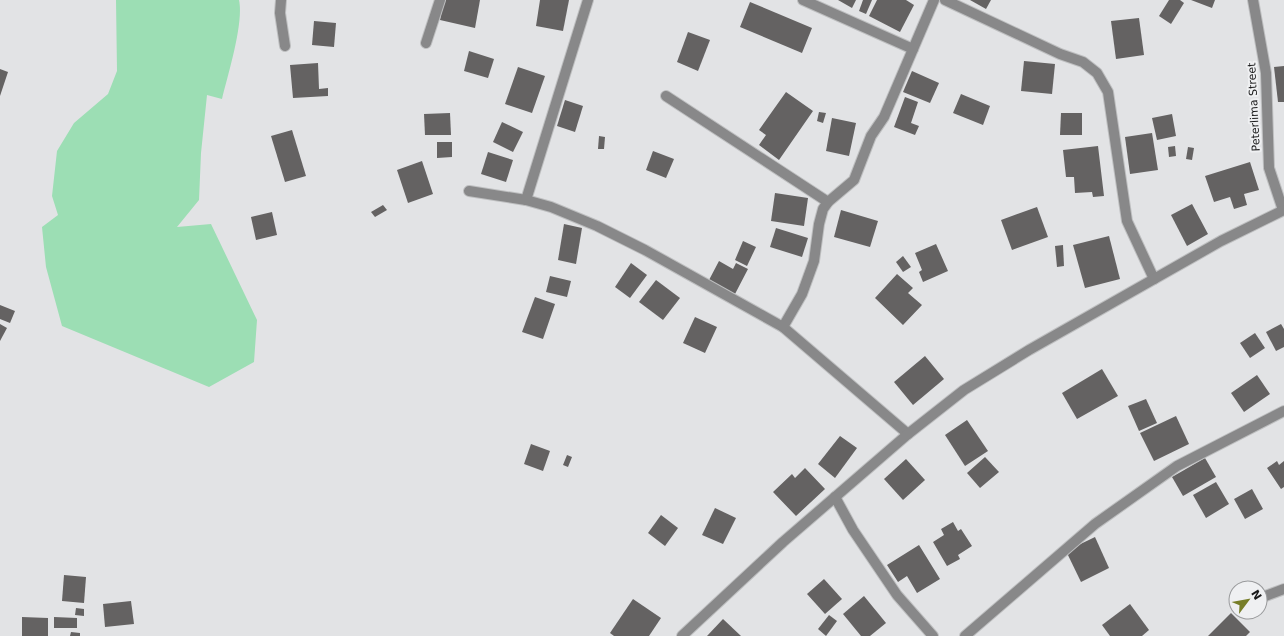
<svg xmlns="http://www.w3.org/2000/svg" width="1284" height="636" viewBox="0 0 1284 636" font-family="'DejaVu Sans',sans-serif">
	<rect width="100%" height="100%" fill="#e2e3e5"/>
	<!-- green -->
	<path fill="#9cdeb4" d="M116,0H239C244,23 228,74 222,99L207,95L201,153L199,200L177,227L211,224L257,320L254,362L209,387L62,326L46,267L42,227L58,215L52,196L57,151L74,123L108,94L117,71Z"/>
	<!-- building -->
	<g fill="#646262">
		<path d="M444,0H480L475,28L440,20Z"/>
		<path d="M540,0H569L563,31L536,26Z"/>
		<path d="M838,0H856L852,8Z"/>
		<path d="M863,0H872L866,14L859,11Z"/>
		<path d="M877,0H906L914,5L900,32L869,16Z"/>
		<path d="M970,0H991L986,9Z"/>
		<path d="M1169,0H1180L1184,3L1171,24L1159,16Z"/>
		<path d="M1191,0H1215L1212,8Z"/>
		<path d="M750,2L812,28L802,53L740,27Z"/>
		<path d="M1139,18L1144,55L1116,59L1111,21Z"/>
		<path d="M314,21L336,23L334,47L312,45Z"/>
		<path d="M688,32L710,40L698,71L677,62Z"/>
		<path d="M469,51L494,59L488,78L464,71Z"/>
		<path d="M1024,61L1055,64L1052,94L1021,91Z"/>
		<path d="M318,63L319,89L328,88V96L293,98L290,65Z"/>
		<path d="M1284,66V102H1278L1274,67Z"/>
		<path d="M518,67L545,76L532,113L505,104Z"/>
		<path d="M0,69L8,72L0,96Z"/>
		<path d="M912,71L939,83L930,103L903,92Z"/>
		<path d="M786,92L813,111L779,160L759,145L766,135L759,130Z"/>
		<path d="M961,94L990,106L983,125L953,113Z"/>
		<path d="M905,97L918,102L911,123L919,126L915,135L894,127Z"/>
		<path d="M565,100L583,106L575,132L557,126Z"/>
		<path d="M819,112L826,113L823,123L817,121Z"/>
		<path d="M450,113L451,135H425L424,114Z"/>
		<path d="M1061,113H1082V135H1060Z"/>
		<path d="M1172,114L1176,136L1157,140L1152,118Z"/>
		<path d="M832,118L856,123L849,156L826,151Z"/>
		<path d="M502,122L523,132L513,152L493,142Z"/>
		<path d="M292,130L306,176L285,182L271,136Z"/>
		<path d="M1152,133L1158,170L1130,174L1125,137Z"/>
		<path d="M599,136L605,137L604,149H598Z"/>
		<path d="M437,142H452V157L437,158Z"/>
		<path d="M1098,146L1104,196L1093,197L1092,192L1075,193L1074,177H1066L1063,150Z"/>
		<path d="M1175,146L1176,156L1169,157L1168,147Z"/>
		<path d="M1188,147L1194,148L1192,160L1186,159Z"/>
		<path d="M653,151L674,159L666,178L646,170Z"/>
		<path d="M488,152L513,160L506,182L481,174Z"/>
		<path d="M422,161L433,194L408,203L397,170Z"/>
		<path d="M1250,162L1259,190L1244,194L1247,205L1234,209L1230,197L1214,202L1205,176Z"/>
		<path d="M775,193L808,198L804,226L771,221Z"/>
		<path d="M1192,204L1208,234L1187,246L1171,215Z"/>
		<path d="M383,205L387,210L375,217L371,212Z"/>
		<path d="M1037,207L1048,237L1012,250L1001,220Z"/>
		<path d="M841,210L878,221L870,247L834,237Z"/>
		<path d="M272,212L277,235L256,240L251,217Z"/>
		<path d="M564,224L582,228L576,264L558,260Z"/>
		<path d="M776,228L808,238L802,257L770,247Z"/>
		<path d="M1109,236L1120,279L1085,288L1073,245Z"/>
		<path d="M743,241L756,247L747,266L735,260Z"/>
		<path d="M936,244L948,271L923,282L919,272L922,270L915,253Z"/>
		<path d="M1063,245L1064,266L1057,267L1055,246Z"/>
		<path d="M903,256L911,267L903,272L896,262Z"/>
		<path d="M719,261L733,269L736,263L748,269L735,294L709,280Z"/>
		<path d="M631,263L647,275L630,298L615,287Z"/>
		<path d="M897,274L913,288L908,293L922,305L903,325L875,298Z"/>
		<path d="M550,276L571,281L567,297L546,292Z"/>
		<path d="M656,280L680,298L663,320L639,302Z"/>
		<path d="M535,297L555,304L543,339L522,332Z"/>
		<path d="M0,305L15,311L10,323L0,319Z"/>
		<path d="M695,317L717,327L705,353L683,343Z"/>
		<path d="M0,324L7,328L0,341Z"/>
		<path d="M1281,324L1284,329V347L1276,351L1266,332Z"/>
		<path d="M1255,333L1265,348L1250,358L1240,343Z"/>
		<path d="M925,356L944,379L913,405L894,382Z"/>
		<path d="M1102,369L1118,396L1077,419L1062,393Z"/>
		<path d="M1257,375L1270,394L1244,412L1231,393Z"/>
		<path d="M1146,399L1157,423L1139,431L1128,406Z"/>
		<path d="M1176,416L1189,444L1154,461L1140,433Z"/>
		<path d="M967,420L988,451L965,466L945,435Z"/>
		<path d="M840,436L857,448L835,478L818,464Z"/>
		<path d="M531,444L550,451L543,471L524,464Z"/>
		<path d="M567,455L572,457L568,467L563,465Z"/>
		<path d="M985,457L999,472L980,488L967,473Z"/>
		<path d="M1205,458L1216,477L1183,496L1172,477Z"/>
		<path d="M906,459L925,480L903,500L884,479Z"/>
		<path d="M1277,461L1279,465L1284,461V487L1281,489L1267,468Z"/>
		<path d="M805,468L825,489L796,516L773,492L792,474L795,478Z"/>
		<path d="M1216,482L1229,504L1206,518L1193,495Z"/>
		<path d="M1252,489L1263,509L1245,519L1234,499Z"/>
		<path d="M715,508L736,518L723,544L702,535Z"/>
		<path d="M661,515L678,528L665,546L648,533Z"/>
		<path d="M953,522L958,531L961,529L972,546L958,555L960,559L947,566L933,542L944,535L941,529Z"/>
		<path d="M1095,537L1109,568L1081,582L1066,551Z"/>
		<path d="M919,545L940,579L917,593L907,576L898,582L887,565Z"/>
		<path d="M64,575L86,577L84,603L62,601Z"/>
		<path d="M824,579L842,599L825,614L807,594Z"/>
		<path d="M864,596L886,623L870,636H861L843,614Z"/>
		<path d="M633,599L661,618L649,636H614L610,633Z"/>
		<path d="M131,601L134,624L105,627L103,604Z"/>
		<path d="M1130,604L1149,630L1142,636H1110L1102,625Z"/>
		<path d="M76,608L84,609V616L75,615Z"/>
		<path d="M1231,613L1250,632L1246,636H1208Z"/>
		<path d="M829,615L837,621L826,636L818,629Z"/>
		<path d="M22,617L48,618V636H22Z"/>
		<path d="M54,617L77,618V628H54Z"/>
		<path d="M723,619L741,636H707Z"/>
		<path d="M71,632L80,633V636H70Z"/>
	</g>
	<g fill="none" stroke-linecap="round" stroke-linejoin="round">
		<defs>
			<g id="street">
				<path d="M281,0L280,13L285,46"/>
				<path d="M803,0L913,49"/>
				<path d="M945,0L1060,54L1083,62L1097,73L1108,92L1127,221L1154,279"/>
				<path d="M1253,0L1266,73L1269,168L1283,210"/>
				<path d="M426,43L440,0"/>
				<path d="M666,96L828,202"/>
				<path d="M469,191L526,200L551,207L597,226L645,250L783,327L908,434"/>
				<path d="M526,200L588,0"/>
				<path d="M783,327L802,294L814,261L819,224L823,209L828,202L854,180L871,136L884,117L934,0"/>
				<path d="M835,497L853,530L897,595L933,636"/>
				<path d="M1260,598L1284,589"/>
				<path d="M682,636L783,542L908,434L964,390L1029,350L1221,241L1284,210"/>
				<path d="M965,636L1095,524L1177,466L1284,411"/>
			</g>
		</defs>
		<!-- street casing -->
		<use href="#street" stroke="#bebfc0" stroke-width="12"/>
		<!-- street -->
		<use href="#street" stroke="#888889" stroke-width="10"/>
	</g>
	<g text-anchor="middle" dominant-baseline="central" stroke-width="4" stroke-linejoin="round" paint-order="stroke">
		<!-- street labels -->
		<g font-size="11" fill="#19191a" stroke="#eff0f2">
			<text transform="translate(1254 107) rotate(-93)">Peterlima Street</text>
		</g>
	</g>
	<!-- north arrow -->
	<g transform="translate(1248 600) rotate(58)"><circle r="19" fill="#eff0f2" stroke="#999a9c"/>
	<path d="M0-3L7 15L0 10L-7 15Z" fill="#777e29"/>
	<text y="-6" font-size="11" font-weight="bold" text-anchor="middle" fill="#19191a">N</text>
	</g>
</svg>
